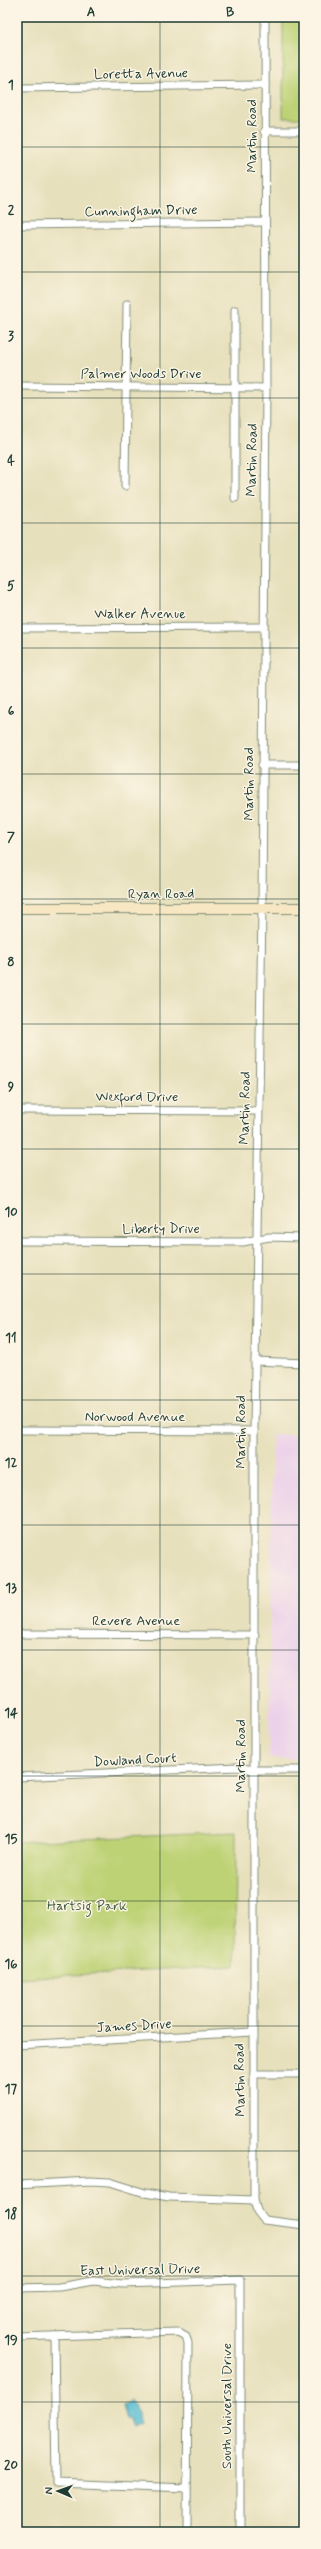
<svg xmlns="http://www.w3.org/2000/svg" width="321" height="2549" viewBox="0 0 321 2549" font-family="Mynerve,sans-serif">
	<rect width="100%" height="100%" fill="#fcf5e5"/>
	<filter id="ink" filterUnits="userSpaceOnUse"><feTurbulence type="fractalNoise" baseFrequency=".025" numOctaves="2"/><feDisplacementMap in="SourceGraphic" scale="8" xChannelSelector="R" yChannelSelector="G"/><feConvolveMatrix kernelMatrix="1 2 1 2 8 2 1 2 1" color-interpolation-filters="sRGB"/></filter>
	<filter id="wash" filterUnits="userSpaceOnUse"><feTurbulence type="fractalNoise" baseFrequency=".012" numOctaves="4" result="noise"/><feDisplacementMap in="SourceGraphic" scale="16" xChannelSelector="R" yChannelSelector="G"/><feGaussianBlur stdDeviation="0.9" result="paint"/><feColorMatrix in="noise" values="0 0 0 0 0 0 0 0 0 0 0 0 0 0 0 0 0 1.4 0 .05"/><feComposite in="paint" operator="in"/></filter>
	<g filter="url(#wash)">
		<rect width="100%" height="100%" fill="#e7e0bc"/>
		<!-- built -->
		<path fill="#ecd1ea" d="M272,1434L304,1435V1759H269Z"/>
		<!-- green -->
		<g fill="#bdd275" stroke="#6e8854">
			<rect x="283" y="17" width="21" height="101"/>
			<path d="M236,1832L235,1966L17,1978V1842Z"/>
		</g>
		<!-- water -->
		<path fill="#54bcd1" stroke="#3a7c82" d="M130,2400L139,2413L138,2417L140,2424L132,2428L128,2420L125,2419L121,2404Z"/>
	</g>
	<g filter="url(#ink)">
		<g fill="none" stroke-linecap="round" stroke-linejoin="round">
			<defs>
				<g id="street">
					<path d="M265,17L266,388L262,908L254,1431V2200L257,2211L264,2220L304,2225"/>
					<path d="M17,88L265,85"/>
					<path d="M264,131H304"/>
					<path d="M17,225L265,222"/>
					<path d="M17,386L266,388"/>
					<path d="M125,486L127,304"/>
					<path d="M235,498V310"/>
					<path d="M17,628L263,627"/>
					<path d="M262,765H304"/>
					<path d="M17,1110L257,1111"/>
					<path d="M17,1241L243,1242L269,1237L304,1238"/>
					<path d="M255,1361L304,1363"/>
					<path d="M17,1430L254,1431"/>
					<path d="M17,1634L255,1635"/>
					<path d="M17,1777L237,1767L254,1770H304"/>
					<path d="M17,2045L253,2032"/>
					<path d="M254,2074H304"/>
					<path d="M17,2185L90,2181L110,2182L145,2193L169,2197L254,2200"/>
					<path d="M17,2288L59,2287L93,2281L123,2284L240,2280V2532"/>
					<path d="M54,2336L56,2483L187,2488"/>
					<path d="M17,2337L179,2332L186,2336L188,2343L187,2532"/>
				</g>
				<path id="secondary" d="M17,908H304"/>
			</defs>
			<!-- street casing -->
			<use href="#street" stroke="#838e78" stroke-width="9"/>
			<!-- secondary casing -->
			<use href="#secondary" stroke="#838e78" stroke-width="12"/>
			<!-- street -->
			<use href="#street" stroke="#fff" stroke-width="7"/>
			<!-- secondary -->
			<use href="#secondary" stroke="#f7e8c3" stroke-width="10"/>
		</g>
	</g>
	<!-- grid -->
	<path fill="none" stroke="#1f3d34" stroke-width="1" stroke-opacity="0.55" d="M160,17V2532M17,147H304M17,272H304M17,398H304M17,523H304M17,648H304M17,774H304M17,899H304M17,1024H304M17,1149H304M17,1274H304M17,1400H304M17,1525H304M17,1650H304M17,1776H304M17,1901H304M17,2026H304M17,2151H304M17,2276H304M17,2402H304"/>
	<g text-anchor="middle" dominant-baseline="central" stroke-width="3" stroke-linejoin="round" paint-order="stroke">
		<!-- street labels -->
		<g font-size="14" fill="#1f3d34" stroke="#fcf5e5">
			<text transform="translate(141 74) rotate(-1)">Loretta Avenue</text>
			<text transform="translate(252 136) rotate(-90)">Martin Road</text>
			<text transform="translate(141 211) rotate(-1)">Cunningham Drive</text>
			<text x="141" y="374">Palmer Woods Drive</text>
			<text transform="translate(252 460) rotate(-89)">Martin Road</text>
			<text x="140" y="614">Walker Avenue</text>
			<text transform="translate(249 784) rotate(-90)">Martin Road</text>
			<text x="161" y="894">Ryan Road</text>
			<text x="137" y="1097">Wexford Drive</text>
			<text transform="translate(245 1108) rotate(-89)">Martin Road</text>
			<text x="161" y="1229">Liberty Drive</text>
			<text x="135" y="1417">Norwood Avenue</text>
			<text transform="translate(241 1432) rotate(-90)">Martin Road</text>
			<text x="136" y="1621">Revere Avenue</text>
			<text transform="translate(241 1756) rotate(-90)">Martin Road</text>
			<text transform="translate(135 1760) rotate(-3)">Dowland Court</text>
			<text transform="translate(134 2026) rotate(-3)">James Drive</text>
			<text transform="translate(240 2080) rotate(-91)">Martin Road</text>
			<text transform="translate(140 2270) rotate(-1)">East Universal Drive</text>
			<text transform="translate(227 2406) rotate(-90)">South Universal Drive</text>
		</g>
		<!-- park labels -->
		<g font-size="14" fill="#3f5b41" stroke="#fcf5e5">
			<text x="87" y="1906">Hartsig Park</text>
		</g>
	</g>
	<!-- margin -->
	<rect width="321" height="2549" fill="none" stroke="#fcf5e5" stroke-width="44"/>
	<!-- north arrow -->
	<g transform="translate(58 2491) rotate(272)" stroke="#fcf5e5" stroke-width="3" paint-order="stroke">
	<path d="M0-3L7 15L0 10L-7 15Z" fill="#1f3d34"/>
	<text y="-6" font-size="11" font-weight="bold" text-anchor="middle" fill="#1f3d34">N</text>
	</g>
	<rect x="22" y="22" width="277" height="2505" fill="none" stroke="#1f3d34" stroke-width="1.5"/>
	<g font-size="13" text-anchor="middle" font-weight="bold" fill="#1f3d34">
		<text x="91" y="16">A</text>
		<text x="230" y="16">B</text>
		<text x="11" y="89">1</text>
		<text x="11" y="214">2</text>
		<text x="11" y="340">3</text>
		<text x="11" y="465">4</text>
		<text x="11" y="590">5</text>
		<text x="11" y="715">6</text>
		<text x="11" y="841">7</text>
		<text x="11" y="966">8</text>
		<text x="11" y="1091">9</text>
		<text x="11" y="1216">10</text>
		<text x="11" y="1342">11</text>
		<text x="11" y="1467">12</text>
		<text x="11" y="1592">13</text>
		<text x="11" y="1717">14</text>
		<text x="11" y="1843">15</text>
		<text x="11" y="1968">16</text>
		<text x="11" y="2093">17</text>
		<text x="11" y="2218">18</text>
		<text x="11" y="2344">19</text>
		<text x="11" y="2469">20</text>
	</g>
</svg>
